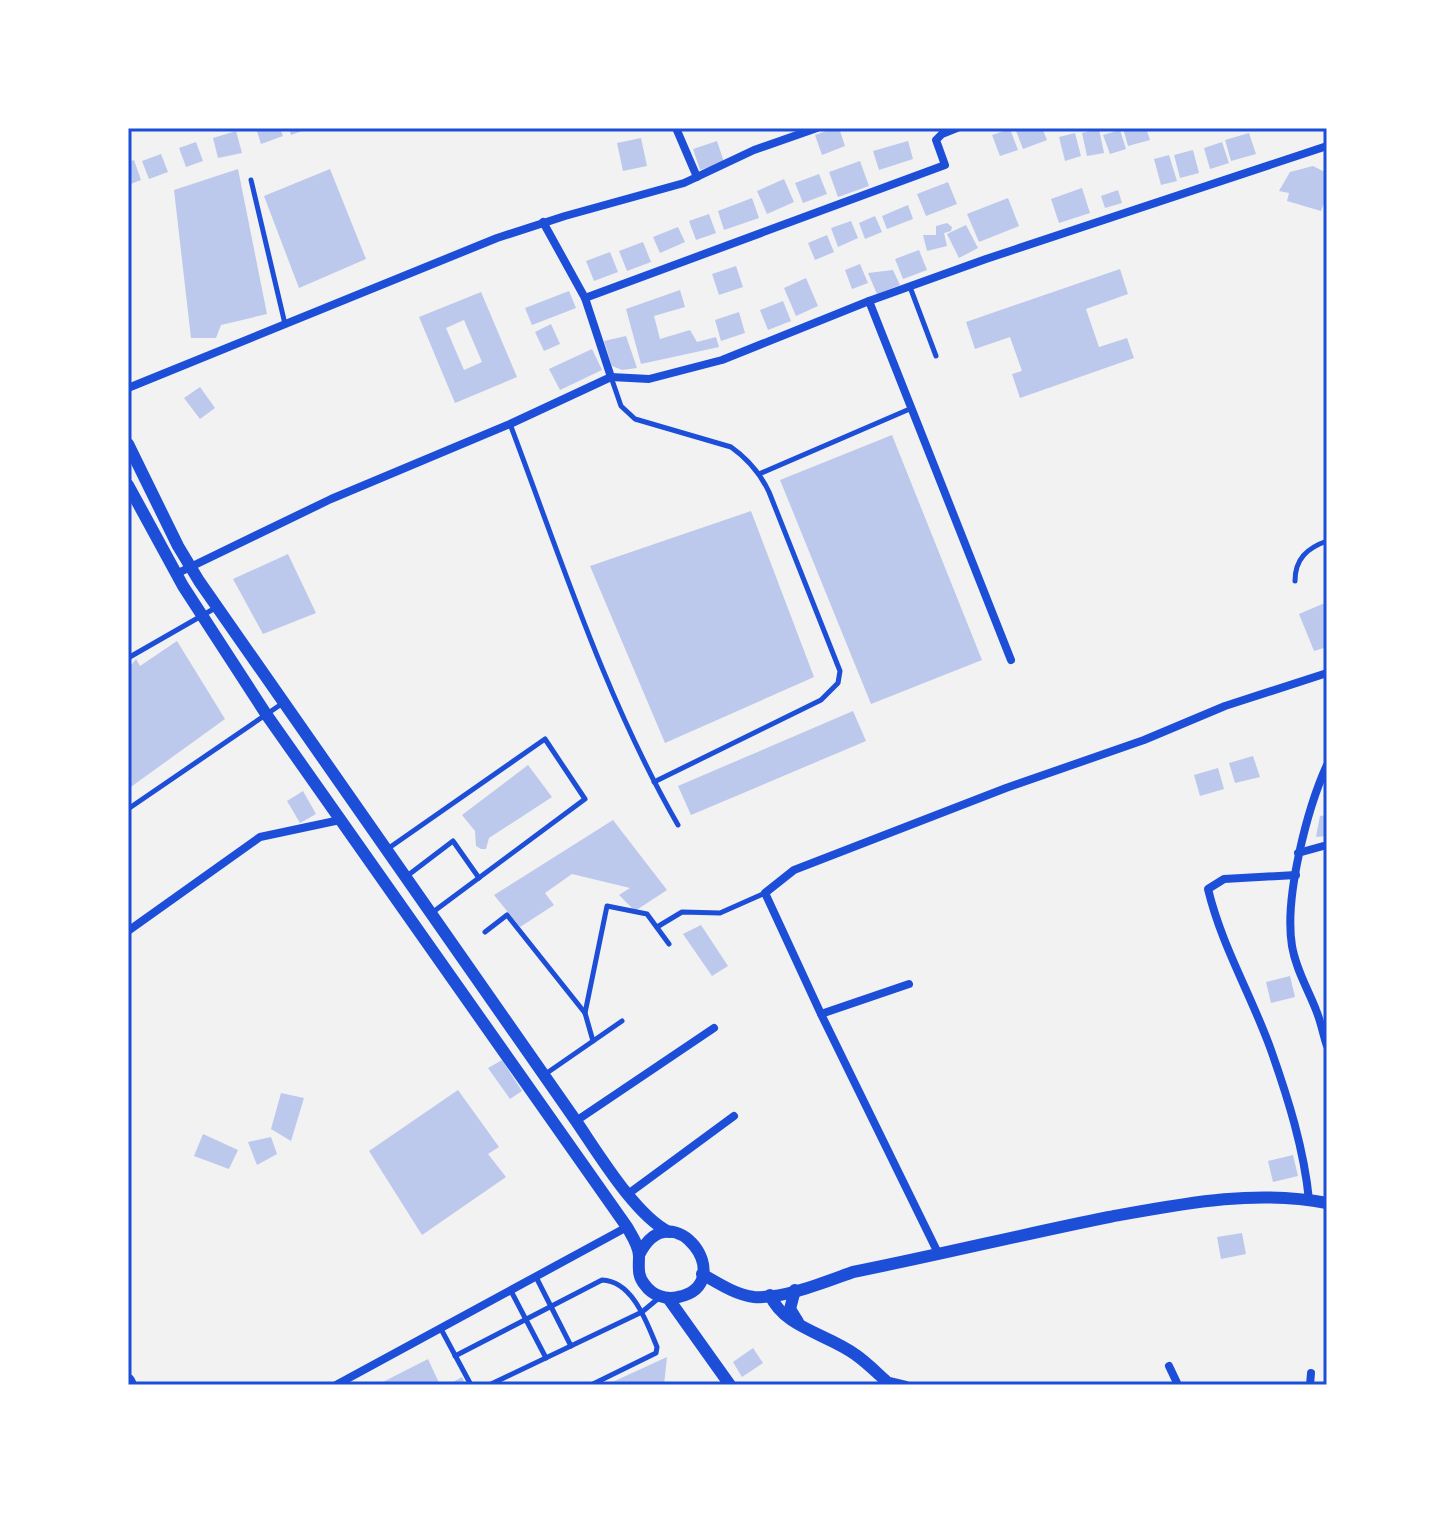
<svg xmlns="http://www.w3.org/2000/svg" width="1455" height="1513" viewBox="0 0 1455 1513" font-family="'Playfair Display',serif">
	<rect width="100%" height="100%" fill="#f2f2f2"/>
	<!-- building -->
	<g fill="#bdc9ec" fill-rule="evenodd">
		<path d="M256,128H280L283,136L261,144Z"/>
		<path d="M289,128H310L291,135Z"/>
		<path d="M835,128H839L845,146L822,155L815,135Z"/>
		<path d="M1015,128H1042L1047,140L1023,149Z"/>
		<path d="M1123,128H1146L1150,140L1128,146Z"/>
		<path d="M1010,129L1018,150L1000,156L992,135Z"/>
		<path d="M1099,129L1104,153L1087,156L1082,133Z"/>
		<path d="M1120,130L1126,149L1110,154L1103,135Z"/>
		<path d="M236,131L242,153L218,158L213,138Z"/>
		<path d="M1075,133L1081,156L1065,161L1059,137Z"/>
		<path d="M1249,133L1256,154L1231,161L1225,140Z"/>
		<path d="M641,138L647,166L623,171L617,143Z"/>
		<path d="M717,141L724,162L700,170L693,149Z"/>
		<path d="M908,141L913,159L879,170L873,151Z"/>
		<path d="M196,142L203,161L186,167L179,148Z"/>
		<path d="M1222,142L1229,163L1210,169L1204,148Z"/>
		<path d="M1193,150L1199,173L1180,178L1174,155Z"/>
		<path d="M161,154L168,172L149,179L142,161Z"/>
		<path d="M1169,155L1177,181L1161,185L1154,159Z"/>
		<path d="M134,160L141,180L128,185V162Z"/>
		<path d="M860,161L869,186L838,197L829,172Z"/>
		<path d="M1313,166L1327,173V204L1324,203L1321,211L1287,201L1289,193L1279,191L1290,172Z"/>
		<path d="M238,169L267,314L221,325L216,338H191L174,190Z"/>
		<path d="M330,169L366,259L299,288L264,196Z"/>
		<path d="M819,174L827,194L803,203L795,183Z"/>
		<path d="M784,179L794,202L767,214L757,191Z"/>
		<path d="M948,182L957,204L926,216L917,194Z"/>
		<path d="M1082,188L1090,213L1059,223L1051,199Z"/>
		<path d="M1118,190L1122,203L1105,208L1101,196Z"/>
		<path d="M752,198L759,218L724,230L718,211Z"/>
		<path d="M1008,198L1019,226L979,242L967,214Z"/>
		<path d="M908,205L913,219L887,229L882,216Z"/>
		<path d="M709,214L716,233L696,240L689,221Z"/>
		<path d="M875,216L882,232L865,239L859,223Z"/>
		<path d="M851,221L858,238L838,247L831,228Z"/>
		<path d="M947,223L952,227L951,231L944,233L947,246L927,251L923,235H936V226Z"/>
		<path d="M966,225L978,248L959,258L947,234Z"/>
		<path d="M678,227L685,242L660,253L653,237Z"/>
		<path d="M827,235L834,252L815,260L808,243Z"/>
		<path d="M643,242L651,262L627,271L619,251Z"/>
		<path d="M919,250L927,270L903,279L895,259Z"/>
		<path d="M610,252L618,272L594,281L586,261Z"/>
		<path d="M860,264L868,283L852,289L845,270Z"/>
		<path d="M736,266L743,287L719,295L712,274Z"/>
		<path d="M1120,269L1128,294L1086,309L1099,347L1127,338L1134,358L1020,398L1012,374L1022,371L1010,337L975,349L966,322Z"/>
		<path d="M893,270L900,285L877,294L868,273Z"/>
		<path d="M806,278L818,306L796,316L784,288Z"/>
		<path d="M680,290L685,307L654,316L660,339L690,330L697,342L716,337L719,347L641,364L626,309Z"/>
		<path d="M569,291L576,308L532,325L525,308Z"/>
		<path d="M481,292L517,377L455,403L419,317ZM464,320L482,362L464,370L446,328Z"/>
		<path d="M783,301L791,321L768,330L760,310Z"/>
		<path d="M739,312L745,333L721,341L715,320Z"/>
		<path d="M551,324L560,344L544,351L535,332Z"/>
		<path d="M626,336L637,368L622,370L612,366L604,341Z"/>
		<path d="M592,349L602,370L560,390L549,369Z"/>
		<path d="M200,387L215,408L200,419L184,398Z"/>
		<path d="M892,435L982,660L871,704L780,480Z"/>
		<path d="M751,511L814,677L665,743L590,566Z"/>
		<path d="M288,554L316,613L263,634L233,579Z"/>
		<path d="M1327,602V647L1314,651L1299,614Z"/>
		<path d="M177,641L225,719L128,789V669L136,659L140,666Z"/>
		<path d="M853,711L866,741L691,815L678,786Z"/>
		<path d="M1253,756L1260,777L1235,783L1229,763Z"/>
		<path d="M528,765L552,797L489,838L486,849H481L476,846L475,831L462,815Z"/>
		<path d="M1218,768L1224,789L1200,796L1194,775Z"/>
		<path d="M303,791L316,814L300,823L287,801Z"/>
		<path d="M1327,815V836L1316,837L1320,816Z"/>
		<path d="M613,820L667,890L635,911L619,895L630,888L572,874L545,893L554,905L520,927L494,895Z"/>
		<path d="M701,925L728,966L712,976L683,934Z"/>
		<path d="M1290,976L1295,997L1271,1003L1266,982Z"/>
		<path d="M502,1060L522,1091L510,1099L488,1068Z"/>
		<path d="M458,1090L499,1147L488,1154L506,1177L422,1235L369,1151Z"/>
		<path d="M281,1093L304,1098L291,1141L271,1129Z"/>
		<path d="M203,1134L238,1150L229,1169L194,1156Z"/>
		<path d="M271,1137L277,1154L257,1165L248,1142Z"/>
		<path d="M1293,1155L1298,1176L1273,1182L1268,1161Z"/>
		<path d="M1242,1233L1246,1254L1221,1259L1217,1237Z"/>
		<path d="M753,1348L763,1363L742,1377L733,1362Z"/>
		<path d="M667,1357L664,1385H606Z"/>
		<path d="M428,1359L440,1385H377Z"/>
		<path d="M462,1377L466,1385H448Z"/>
	</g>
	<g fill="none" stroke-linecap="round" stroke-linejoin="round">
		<!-- service -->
		<g stroke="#1d4ed8" stroke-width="5">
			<path d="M251,180L285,324"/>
			<path d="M910,287L936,356"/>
			<path d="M611,377L621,406L635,419L731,447C748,459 760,473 769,492L840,671L838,683L821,700L654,782"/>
			<path d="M510,424C561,559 606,700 678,825"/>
			<path d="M759,474L912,408"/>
			<path d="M1295,581C1295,559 1307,548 1327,541"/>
			<path d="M128,658L217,607"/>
			<path d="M128,809L283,703"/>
			<path d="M386,850L545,739L585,799L433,912"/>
			<path d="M407,876L453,841L479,878"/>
			<path d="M657,927L682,912L720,913L765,893"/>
			<path d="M485,932L507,915L585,1013L593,1041"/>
			<path d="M585,1013L607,906L647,914L669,944"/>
			<path d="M544,1075L622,1021"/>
			<path d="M536,1277L571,1346"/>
			<path d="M511,1291L546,1358"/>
			<path d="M441,1329L471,1385"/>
			<path d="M455,1356L602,1280C633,1281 647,1323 657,1347L656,1353L591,1385"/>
			<path d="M489,1385L642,1312L660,1297"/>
		</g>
		<!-- minor -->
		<g stroke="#1d4ed8" stroke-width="8">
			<path d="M128,128H129"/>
			<path d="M676,128L697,177"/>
			<path d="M543,222L585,298L945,165L936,140L942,134L957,128"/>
			<path d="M585,298L611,377"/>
			<path d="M869,301L1011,660"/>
			<path d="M128,388L497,238L565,216L684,183L754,150L817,128"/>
			<path d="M176,574L331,499L510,424L611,377L649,379L722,360L869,301L986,259L1327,146"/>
			<path d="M1327,765C1307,809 1284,898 1292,946C1296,970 1308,989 1316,1010C1321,1022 1323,1034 1327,1046"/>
			<path d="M1298,853L1327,845"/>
			<path d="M1296,875L1224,879L1208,889C1222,947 1251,994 1271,1050C1288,1098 1304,1149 1309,1200"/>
			<path d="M128,931L260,837L340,820"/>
			<path d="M821,1014L909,984"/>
			<path d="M576,1121L714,1028"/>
			<path d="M628,1194L734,1116"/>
			<path d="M939,1255L821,1014L765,893L794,870L1006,788L1144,740L1225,706L1327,673"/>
			<path d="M1169,1366L1178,1385"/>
			<path d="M885,1380L906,1385"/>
			<path d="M336,1385L627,1227"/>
			<path d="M1310,1385L1311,1373"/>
		</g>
		<!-- tertiary -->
		<g stroke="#1d4ed8" stroke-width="12">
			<path d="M128,444L178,546L199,581L576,1121C598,1153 635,1215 669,1232"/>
			<path d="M128,485L183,586L266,714L627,1227C632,1236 639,1246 639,1256C639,1267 637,1276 645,1285C652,1295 665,1300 678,1297C741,1284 672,1188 639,1255"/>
			<path d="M702,1274C718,1283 736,1295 754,1297C784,1299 825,1282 853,1272C939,1255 1024,1234 1109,1217C1181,1204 1254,1189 1327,1203"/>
			<path d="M795,1290L790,1309L798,1322"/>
			<path d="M770,1295C784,1328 828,1334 856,1355C866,1362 876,1372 885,1380L887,1385"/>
			<path d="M668,1298L730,1385"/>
		</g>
		<!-- primary -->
		<path stroke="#1d4ed8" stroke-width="14" d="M128,1381L130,1385"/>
	</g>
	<!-- border -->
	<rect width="1455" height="1513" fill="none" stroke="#ffffff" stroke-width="260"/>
	<rect x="130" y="130" width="1195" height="1253" fill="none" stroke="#1d4ed8" stroke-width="3"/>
</svg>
